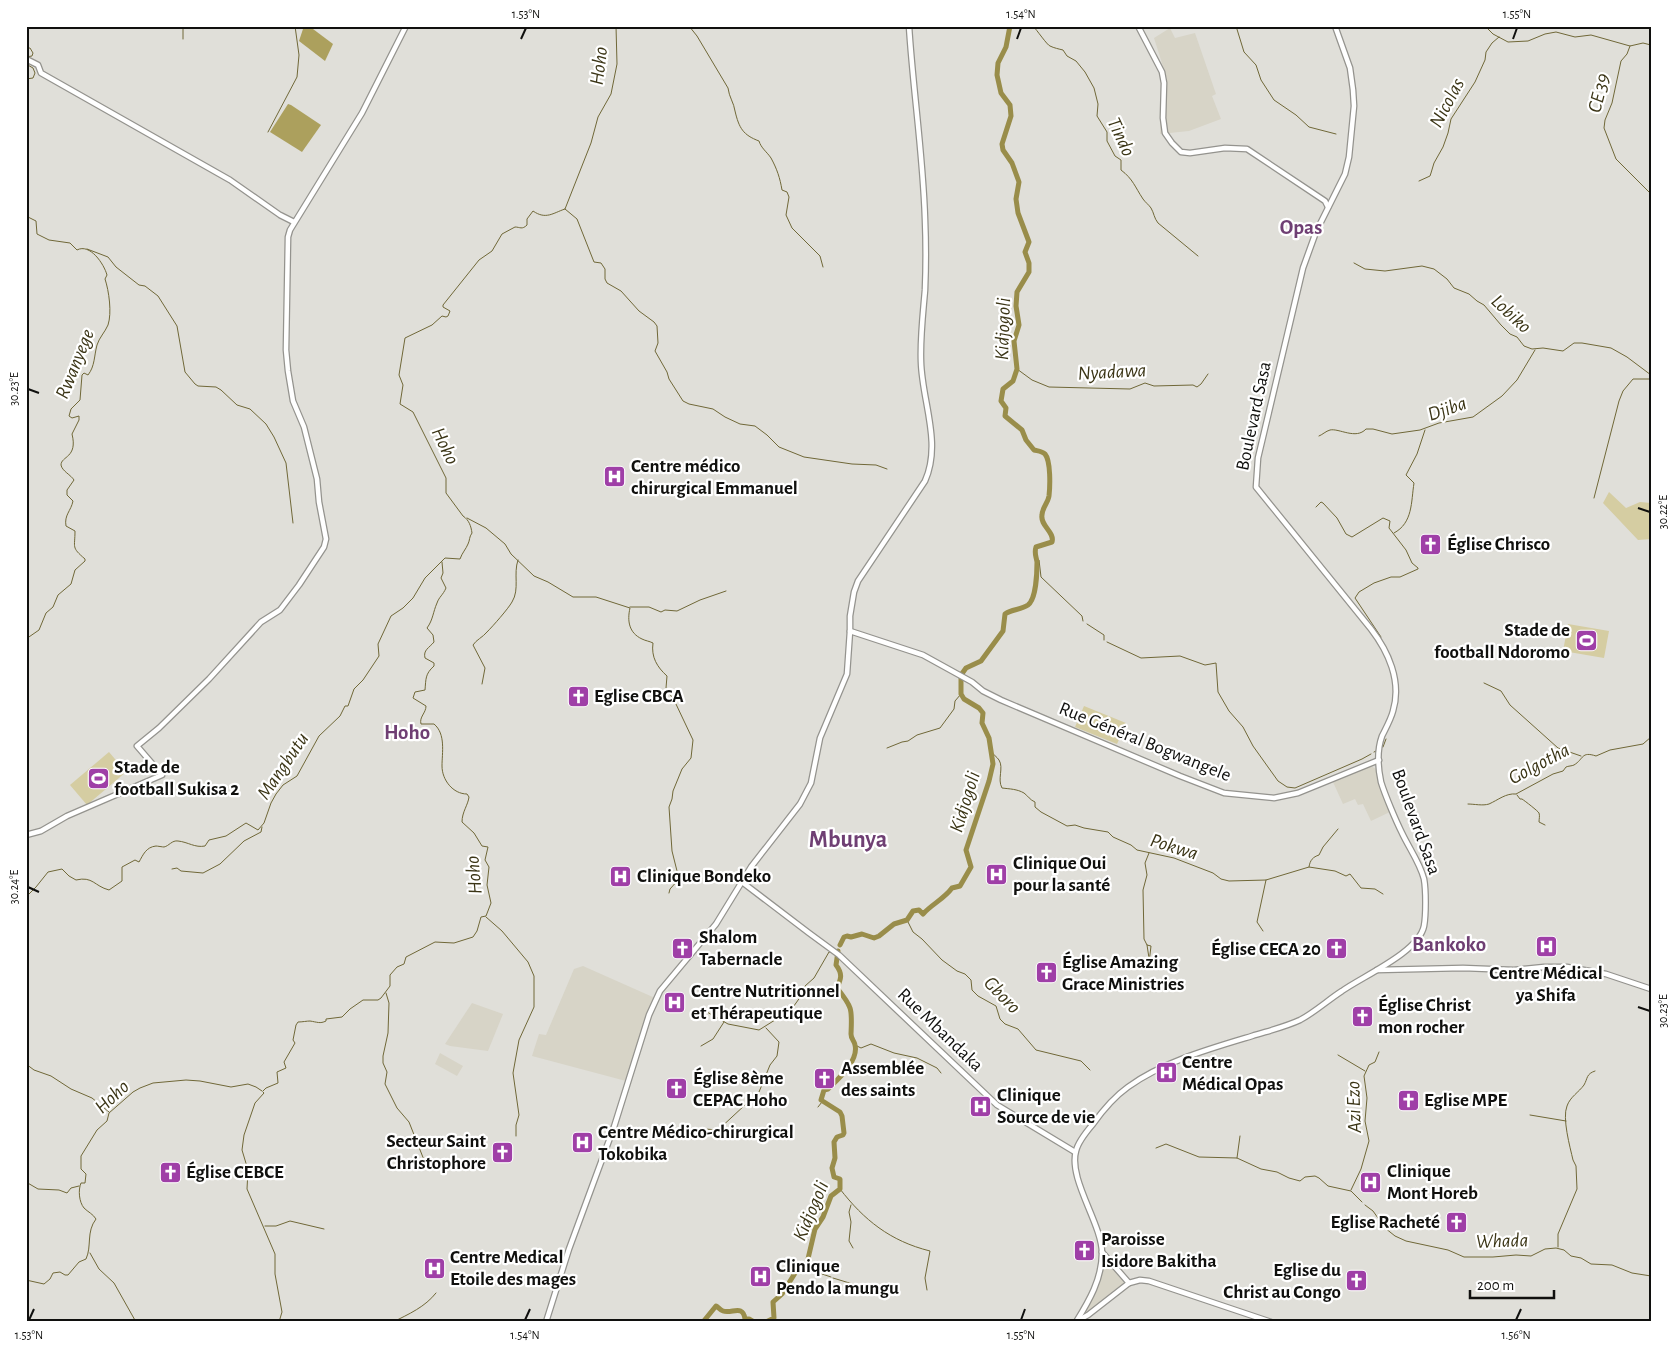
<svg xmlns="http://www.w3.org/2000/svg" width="1677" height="1348" viewBox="0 0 1677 1348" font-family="'Alegreya Sans',sans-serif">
	<rect width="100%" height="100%" fill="#e0dfd9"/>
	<!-- built -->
	<g fill="#d7d4c7">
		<path d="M1170,28L1175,38L1195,33L1216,94L1212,96L1221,119L1189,131L1160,134L1162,87L1167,79L1154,38Z"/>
		<path d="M1371,766L1376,769L1392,811L1371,821L1363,804L1358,805L1355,799L1343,804L1333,782Z"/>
		<path d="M583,966L655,998L639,1041L626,1081L532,1056L539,1034L546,1035L574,969Z"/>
		<path d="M472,1003L503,1014L488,1051L450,1046L445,1044Z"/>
		<path d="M440,1053L463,1066L457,1076L435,1064Z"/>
		<path d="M1105,1257L1127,1284L1087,1315L1083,1314Z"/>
	</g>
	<!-- green -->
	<g fill="#d5cda2">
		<path d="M1609,492L1626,508L1640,502L1651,503V539L1638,540L1603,503Z"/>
		<path d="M1568,624L1609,631L1604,658L1563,651Z"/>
		<path d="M1084,706L1126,723L1117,744L1075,727Z"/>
		<path d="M109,752L126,772L87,805L70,785Z"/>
	</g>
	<!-- forest -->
	<g fill="#aca05d">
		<path d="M304,26H309L333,44L325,61L299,41Z"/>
		<path d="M288,104L291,105L321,125L302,152L270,132Z"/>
	</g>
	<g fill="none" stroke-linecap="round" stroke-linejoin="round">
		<!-- stream -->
		<g stroke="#706838" stroke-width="1">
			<path d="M689,26L697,36L728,88C729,97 734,103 735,111C739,128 743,135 759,141C761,148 767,152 771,158C777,169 780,178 782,190L787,192L789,197L786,215L792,228L820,256L823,267"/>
			<path d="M1033,26C1037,30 1047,45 1050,46C1054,48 1059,49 1063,50L1067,56L1076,61L1085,72L1094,88L1098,104L1097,116L1107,132V141L1115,156L1121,160V170C1133,179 1135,187 1143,199C1145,202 1149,205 1151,208C1154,213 1154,218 1158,223L1198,256"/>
			<path d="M1236,26L1244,52L1256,65L1261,80L1274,100L1296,115L1309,127L1336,134"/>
			<path d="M1485,26L1493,34L1508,42L1528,41L1545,34L1556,32L1575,37L1591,35L1630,46L1643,43L1651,45"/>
			<path d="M183,39V26"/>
			<path d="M1630,46L1627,54L1621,61L1612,103L1605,120L1604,128L1616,159L1651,194"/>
			<path d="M26,48H30L33,53L32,56L26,57"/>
			<path d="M26,64L33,68L35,73L33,78L26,79"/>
			<path d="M26,109V111"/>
			<path d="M268,132L297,77L299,55L295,26"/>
			<path d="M1419,181L1430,176L1431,173L1434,163L1443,147L1448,133L1451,119L1475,82L1485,60L1486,52L1492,43L1499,37"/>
			<path d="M565,209L577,219L594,262L601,263L605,269V279L607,283L621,291L639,311L654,322L657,326L658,343L655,351L667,372L669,379L683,401L689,404L713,409L725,417L740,424L755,426L767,435L779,447L804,457L852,464L876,465L887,469"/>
			<path d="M26,216L36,221L37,234L49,240L70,243L77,250C90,243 104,264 107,275L105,279C109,291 112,313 108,325C105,332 99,338 97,345C94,356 95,366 88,375L84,373L82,375L80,400L71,409L69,416L72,418L79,416V420L72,434C78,458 61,456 61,465C62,471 71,475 74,480L67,490V495L73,501C71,511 64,515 66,526L75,531C75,548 71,547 85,559V561L75,570L71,584L58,595L53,607L46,613L39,630L26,639"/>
			<path d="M87,249L108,257L116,267L139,285L145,286L158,296L177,326L185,372L195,384L198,386L216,387L221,390L237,405L250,409L266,424L274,437L286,463L293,523"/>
			<path d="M1354,263L1365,269L1385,271L1422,266L1434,269L1447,279L1454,288L1469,294L1477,301L1484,305L1501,325L1510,334L1517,337L1524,346L1532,349L1543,348L1563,351L1574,343H1582L1611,348L1627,357L1651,375"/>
			<path d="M1017,369L1032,380L1049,387L1130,389L1145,383L1154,386L1193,385L1197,387L1201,384L1208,374"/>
			<path d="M1319,436C1322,435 1326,431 1330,430C1339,428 1356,440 1366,429H1373L1392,434L1420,430L1439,423L1473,417L1502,396L1517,380L1535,350"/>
			<path d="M1594,498L1619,401L1623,391L1633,379H1651"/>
			<path d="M1316,507L1321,502L1323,503L1337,518L1346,534L1352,537L1383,518L1390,521L1389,528L1406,550L1412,563L1418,568V569L1400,577H1391L1374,583L1359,592L1355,598L1381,637"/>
			<path d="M467,518L486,528L505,544L511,554L534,576L548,582L573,597H596L630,608C627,621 629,633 642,639C646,641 649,641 653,643C651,657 657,667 667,676L666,688L675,702L693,740L691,758L682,769L673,791L672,799L669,807L672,851L679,879L670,889L669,893"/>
			<path d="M1394,533C1413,523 1411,502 1414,483L1406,475L1417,454L1425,430"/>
			<path d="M1037,559L1039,560L1041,577L1082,616L1083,621"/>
			<path d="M630,607H649L661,612L665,610L677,611L700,600L726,591"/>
			<path d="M1087,624L1104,635V640"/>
			<path d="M1107,642L1141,658L1180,656L1205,665L1216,663L1218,692L1229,711L1243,727L1253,746L1278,781L1287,787L1295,788L1362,759L1371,754"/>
			<path d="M1484,683L1501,691L1510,705L1558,748L1581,756"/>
			<path d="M482,684L485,668L473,645C476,640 483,637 487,632C493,626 508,609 512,602C520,589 513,574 518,560"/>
			<path d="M1383,747L1386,739"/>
			<path d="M887,748L902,742L908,741L917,735L940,728L954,709L955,701L961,694"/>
			<path d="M990,751C993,754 997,757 999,760C1004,768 997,779 1002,788C1010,789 1017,789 1024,793C1028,796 1030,800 1035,802V807L1041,812L1067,826L1075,825L1084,828L1108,832L1113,837L1131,845L1137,850L1174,858L1213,873L1221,879L1229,881L1266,880L1309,867L1335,871L1346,876L1350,874L1361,888L1375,889L1383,894"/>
			<path d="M1374,752L1376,751"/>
			<path d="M1517,795L1520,799H1522C1525,801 1538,811 1539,813C1540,816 1539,819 1539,822L1545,825"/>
			<path d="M1468,804C1474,804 1483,806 1489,804C1498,800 1506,793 1516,794L1553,774L1563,771L1566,767C1568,766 1572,766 1574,765C1584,759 1581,751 1596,756L1610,750L1643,744L1651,737"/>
			<path d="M1149,853L1145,863L1147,875L1143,890L1144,939L1147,945L1151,946L1149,963L1153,968"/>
			<path d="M1309,867C1310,860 1313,857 1319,855L1323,847L1338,829"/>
			<path d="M172,869L177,868L181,871L203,873L220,864L244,841L261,832L262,827"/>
			<path d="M26,886L32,889"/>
			<path d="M26,897L36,887L48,872L62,869L69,876L76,880C93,876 94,886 109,890L122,881V867L135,860L139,862C143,855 146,847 156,846C157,846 163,847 164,847C169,846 172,840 178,841C188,842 195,848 205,846L209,840L226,836L246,823L258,830L264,823L271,803L276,794L283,785L297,776L319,736L340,716L345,706H348L354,689L363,680L379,656L378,644L391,616L403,608L413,598L425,578L445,558L460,559C462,553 466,549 468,544C470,540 469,537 472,533C471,526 469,520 463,516L446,493V478L413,412L400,404L403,385L399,375L405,338L432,325L442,316L446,317L448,316L450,311L443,307V305L479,260L492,251L502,234L515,227C520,227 522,230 527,225V219L533,211C546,220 553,213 565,209L591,143L598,117L611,94L617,64L616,26"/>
			<path d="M486,917L502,931L528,962L534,976V1007L519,1040L513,1073L519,1115L516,1125V1136"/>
			<path d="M907,920L913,932L922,939L942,960L957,971L965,974L971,980L972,990L978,996L996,1006L1000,1019L1005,1024L1018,1029L1036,1050L1081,1061L1090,1070"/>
			<path d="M1263,931L1257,922L1266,880"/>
			<path d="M1147,945L1149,958"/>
			<path d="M386,993L389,1003L388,1033L383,1056V1063L387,1072L385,1084L397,1108L409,1122L426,1165"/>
			<path d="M707,1012L728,1024L759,1030L791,1010L801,996L805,986L814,978L829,952H832"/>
			<path d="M855,1045L861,1048L871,1044L894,1053L917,1058L937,1068L941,1073"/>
			<path d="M701,1046L713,1039L724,1022"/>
			<path d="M1338,1055L1365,1071"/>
			<path d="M26,1064L34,1070L51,1076L71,1089L92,1098L109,1112"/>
			<path d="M263,1091L266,1088L278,1083L277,1072L286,1068L284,1062L295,1043L293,1040L296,1025L298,1022C302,1022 307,1021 310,1021C317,1022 320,1024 326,1021V1019L342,1017L350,1009L363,1000H378L381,998L390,986V975L397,967L404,964L406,957L435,942L454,943L473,937L477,931L481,917L486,916L491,903L487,885L489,867L485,860L488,847L482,846L474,833L462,822C462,812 468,805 469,797L467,794C453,794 442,780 442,766C442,753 446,734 434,724H421C419,717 426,713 426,706L413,698L415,692L425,690C426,679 425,674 434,666V663L425,658C423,650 429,648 434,642L433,635L427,628C433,620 433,612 437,603C439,597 443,595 446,588L441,578L443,573L442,562"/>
			<path d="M263,1092L264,1093L255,1103L244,1135L242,1150L248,1170L247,1189L275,1254V1274L282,1312L279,1322"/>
			<path d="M818,1107L822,1102"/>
			<path d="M1530,1115L1566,1121"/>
			<path d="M692,1139L705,1129L718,1130L759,1092L770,1065L777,1056L779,1042L766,1028"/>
			<path d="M1156,1148L1166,1144L1199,1157L1237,1158L1261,1169L1277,1172L1289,1178L1300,1181L1305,1177L1315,1176L1319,1178L1328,1186L1351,1191L1362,1202"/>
			<path d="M1237,1158L1240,1136"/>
			<path d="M26,1182L38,1189L59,1190L67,1193L71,1188L79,1186"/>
			<path d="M840,1189C864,1220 890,1241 930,1251L925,1278L927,1290"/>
			<path d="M1351,1190L1361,1169L1369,1141L1365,1121L1367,1098L1364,1076L1369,1065L1375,1062L1379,1052"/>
			<path d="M851,1205L849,1212L851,1222L849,1241L853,1248"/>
			<path d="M1365,1205L1373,1211L1385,1228L1395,1236L1406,1241L1448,1250L1464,1257H1493L1516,1255L1531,1256L1545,1249L1556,1248L1564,1250L1571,1256L1581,1258L1591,1264L1612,1265L1632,1273L1651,1276"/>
			<path d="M265,1226H276L290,1221L324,1229"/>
			<path d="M1558,1247V1234L1577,1189L1576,1166L1573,1160C1570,1147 1562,1118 1567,1106C1570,1097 1579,1092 1584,1085C1588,1078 1586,1074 1595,1071"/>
			<path d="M90,1253L99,1269L114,1283L136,1322"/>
			<path d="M804,1268L831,1277"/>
			<path d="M833,1278L856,1285"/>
			<path d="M26,1280L44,1284L50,1279L53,1273L60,1272L65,1275H68L79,1262L86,1259C92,1246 86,1232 96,1219C93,1214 88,1212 84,1208C79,1202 78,1190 81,1183H85L86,1174L81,1169V1156L97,1130L107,1121L109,1113L133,1092L140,1088L153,1083L186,1080L200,1081L231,1087L248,1084L256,1087L262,1091"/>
			<path d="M280,1322H290"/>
			<path d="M393,1322C409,1314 425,1307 436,1293"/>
		</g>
		<!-- river -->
		<g stroke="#998d4a" stroke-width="5">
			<path d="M840,945L844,937L847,936L851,937L862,934L874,938L879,936L894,924L907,920L913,911L919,910L923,914C932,904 944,899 952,888L960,886L971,867L966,850L989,781L993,764L989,738L982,723L983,713L979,708L964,699L961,694V675L966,668L981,661L1003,631L1005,614C1012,609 1021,610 1028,605C1036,599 1037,573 1037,562C1036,556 1034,553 1036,547L1052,542C1055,532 1040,526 1042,515C1042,508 1048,503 1049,496C1050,487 1051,461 1045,454C1042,451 1038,451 1034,450L1026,440L1022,430L1005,416L1006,408L1001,401L1003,389L1013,381L1017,369L1014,341L1019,325L1016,306L1017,292L1029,272V263L1025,252L1029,242L1018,213L1016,199L1019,182L1012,163L1003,150L1002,144L1011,116L1010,105L1001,93L997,75L998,63L1006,47L1010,26"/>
			<path d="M703,1322L716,1306C718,1307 720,1310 723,1311C732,1314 743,1304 745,1319H749L754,1322"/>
			<path d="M766,1322L774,1318L773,1302L782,1294L797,1270L804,1268L807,1263L815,1229L823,1217L831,1196L840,1189V1179L834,1177L832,1168L835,1158L834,1142L837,1137L843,1135L844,1133L842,1116L840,1112L821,1100L824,1090L828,1089C838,1079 859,1061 855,1045C854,1040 851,1039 851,1034C852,1009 853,1008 837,988C841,979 843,974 836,965L838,951"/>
		</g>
		<defs>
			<g id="secondary">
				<path d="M1138,26L1162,72L1164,83L1163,118L1165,133L1172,143L1181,152L1190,153L1225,148L1247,149L1325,201L1328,207"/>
				<path d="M26,59L38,65L41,73L230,180L280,215L294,222"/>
				<path d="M850,631L923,655L972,682L983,691L1001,700L1180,776L1224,793L1274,798L1298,793L1379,760"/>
				<path d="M26,835L41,831L67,816L162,775L137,746L159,728L209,679L261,622L280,610L299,585L324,547L326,539L319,502L317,479L304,427L293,401L288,371L286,350L288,237L290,230L362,113L406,26"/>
				<path d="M742,882L809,933L839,955L997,1105L1075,1152"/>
				<path d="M1377,970L1463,968L1514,970L1544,967H1567L1606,974L1651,989"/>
				<path d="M1102,1252L1129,1283"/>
				<path d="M1077,1321L1088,1315L1129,1283L1140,1280L1149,1281L1271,1322"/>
				<path d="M546,1322L569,1249L614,1127L649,1015L660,991L716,924L751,867L800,804L811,783L820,738L847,674L850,631V616L854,592L858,581L925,481C942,443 922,401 921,362C920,338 923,314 925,290C926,266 926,243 925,219C923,154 913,90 909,26"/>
				<path d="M1076,1322C1089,1301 1102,1279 1102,1253C1102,1224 1068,1179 1076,1151C1078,1142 1087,1131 1093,1124C1103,1110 1114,1097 1128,1087C1162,1062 1212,1048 1252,1036C1268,1031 1285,1027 1300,1020C1315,1012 1328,1000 1342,991C1363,976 1419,952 1424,926C1426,915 1426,890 1424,879C1420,863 1409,848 1402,833C1396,821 1385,795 1381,782C1378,768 1377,750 1382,736C1386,728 1391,719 1393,711C1402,681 1388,651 1371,629L1256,487L1258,458L1303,268L1316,232L1345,174L1349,157L1354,106L1353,90L1350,68L1335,26"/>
			</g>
		</defs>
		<!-- secondary casing -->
		<use href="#secondary" stroke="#94938e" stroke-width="7"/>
		<!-- secondary -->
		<use href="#secondary" stroke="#fff" stroke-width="4.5"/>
	</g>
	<!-- ticks -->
	<path fill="none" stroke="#10100e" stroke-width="2" d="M521,39L526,28M1017,39L1021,28M1513,39L1517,28M28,389L39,393M1638,508L1650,512M28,887L39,892M1638,1007L1650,1011M29,1320L34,1309M525,1320L530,1309M1021,1320L1025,1309M1516,1320L1521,1309"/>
	<!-- icons -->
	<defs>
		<symbol id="hospital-square" viewBox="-11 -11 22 22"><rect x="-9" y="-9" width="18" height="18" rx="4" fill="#9f3fa7" stroke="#fff"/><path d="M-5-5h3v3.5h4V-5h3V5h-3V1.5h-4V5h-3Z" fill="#fff"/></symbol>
		<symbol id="church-square" viewBox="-11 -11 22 22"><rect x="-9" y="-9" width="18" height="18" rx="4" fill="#9f3fa7" stroke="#fff"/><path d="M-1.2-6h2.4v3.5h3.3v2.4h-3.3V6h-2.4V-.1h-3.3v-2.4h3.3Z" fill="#fff"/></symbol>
		<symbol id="stadium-square" viewBox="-11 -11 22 22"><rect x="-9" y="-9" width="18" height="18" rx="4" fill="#9f3fa7" stroke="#fff"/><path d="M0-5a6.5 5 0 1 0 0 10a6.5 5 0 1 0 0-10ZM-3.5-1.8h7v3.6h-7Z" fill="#fff"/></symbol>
	</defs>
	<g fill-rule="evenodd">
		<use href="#hospital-square" x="602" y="464" width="25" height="25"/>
		<use href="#church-square" x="1418" y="532" width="25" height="25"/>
		<use href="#stadium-square" x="1574" y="628" width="25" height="25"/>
		<use href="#church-square" x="566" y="684" width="25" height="25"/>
		<use href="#stadium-square" x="86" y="766" width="25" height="25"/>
		<use href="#hospital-square" x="984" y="862" width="25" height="25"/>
		<use href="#hospital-square" x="608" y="864" width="25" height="25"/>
		<use href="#hospital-square" x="1534" y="934" width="25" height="25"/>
		<use href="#church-square" x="670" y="936" width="25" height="25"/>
		<use href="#church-square" x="1324" y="936" width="25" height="25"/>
		<use href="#church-square" x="1034" y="960" width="25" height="25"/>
		<use href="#hospital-square" x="662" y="990" width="25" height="25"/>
		<use href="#church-square" x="1350" y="1004" width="25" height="25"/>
		<use href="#hospital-square" x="1154" y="1060" width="25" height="25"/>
		<use href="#church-square" x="812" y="1066" width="25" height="25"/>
		<use href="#church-square" x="664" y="1076" width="25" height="25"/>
		<use href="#church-square" x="1396" y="1088" width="25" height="25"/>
		<use href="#hospital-square" x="968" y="1094" width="25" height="25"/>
		<use href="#hospital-square" x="570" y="1130" width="25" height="25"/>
		<use href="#church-square" x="490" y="1140" width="25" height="25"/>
		<use href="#church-square" x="158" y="1160" width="25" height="25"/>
		<use href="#hospital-square" x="1358" y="1170" width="25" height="25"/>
		<use href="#church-square" x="1444" y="1210" width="25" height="25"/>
		<use href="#church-square" x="1072" y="1238" width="25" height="25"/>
		<use href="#hospital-square" x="422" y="1256" width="25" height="25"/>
		<use href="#hospital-square" x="748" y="1264" width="25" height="25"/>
		<use href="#church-square" x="1344" y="1268" width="25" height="25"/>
	</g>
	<g text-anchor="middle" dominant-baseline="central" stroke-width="4.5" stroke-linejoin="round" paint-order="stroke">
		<!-- street labels -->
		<g font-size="19" fill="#10100e" stroke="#fff">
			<text transform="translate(1254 416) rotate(-78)">Boulevard Sasa</text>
			<text transform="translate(1145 742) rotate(22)">Rue Général Bogwangele</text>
			<text transform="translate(1416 822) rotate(70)">Boulevard Sasa</text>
			<text transform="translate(940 1030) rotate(44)">Rue Mbandaka</text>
		</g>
		<!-- poi labels -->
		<g font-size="19" font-weight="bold" fill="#10100e" stroke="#fff" text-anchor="start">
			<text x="631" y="466">Centre médico<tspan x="631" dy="22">chirurgical Emmanuel</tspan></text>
			<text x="1447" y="544">Église Chrisco</text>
			<text x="1570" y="630" text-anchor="end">Stade de<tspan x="1570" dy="22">football Ndoromo</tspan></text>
			<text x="594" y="696">Eglise CBCA</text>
			<text x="114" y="767">Stade de<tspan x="114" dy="22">football Sukisa 2</tspan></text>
			<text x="1013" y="863">Clinique Oui<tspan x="1013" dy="22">pour la santé</tspan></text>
			<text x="637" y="876">Clinique Bondeko</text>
			<text x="699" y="937">Shalom<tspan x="699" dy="22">Tabernacle</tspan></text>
			<text x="1321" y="949" text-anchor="end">Église CECA 20</text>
			<text x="1062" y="962">Église Amazing<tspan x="1062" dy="22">Grace Ministries</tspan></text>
			<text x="1546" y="973" text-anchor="middle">Centre Médical<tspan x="1546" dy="22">ya Shifa</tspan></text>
			<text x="691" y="991">Centre Nutritionnel<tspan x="691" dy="22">et Thérapeutique</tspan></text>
			<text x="1378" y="1005">Église Christ<tspan x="1378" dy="22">mon rocher</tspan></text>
			<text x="1182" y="1062">Centre<tspan x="1182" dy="22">Médical Opas</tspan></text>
			<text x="841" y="1068">Assemblée<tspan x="841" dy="22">des saints</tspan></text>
			<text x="693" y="1078">Église 8ème<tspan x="693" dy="22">CEPAC Hoho</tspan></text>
			<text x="997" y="1095">Clinique<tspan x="997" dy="22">Source de vie</tspan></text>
			<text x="1424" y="1100">Eglise MPE</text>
			<text x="598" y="1132">Centre Médico-chirurgical<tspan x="598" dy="22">Tokobika</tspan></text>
			<text x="486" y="1141" text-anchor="end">Secteur Saint<tspan x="486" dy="22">Christophore</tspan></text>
			<text x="1387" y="1171">Clinique<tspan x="1387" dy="22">Mont Horeb</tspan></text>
			<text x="186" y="1172">Église CEBCE</text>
			<text x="1440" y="1222" text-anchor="end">Eglise Racheté</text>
			<text x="1101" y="1239">Paroisse<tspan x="1101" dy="22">Isidore Bakitha</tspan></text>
			<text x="450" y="1257">Centre Medical<tspan x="450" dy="22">Etoile des mages</tspan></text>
			<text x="776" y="1266">Clinique<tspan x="776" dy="22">Pendo la mungu</tspan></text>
			<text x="1341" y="1270" text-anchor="end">Eglise du<tspan x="1341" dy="22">Christ au Congo</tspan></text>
		</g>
		<!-- water labels -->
		<g font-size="20" font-style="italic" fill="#3b3516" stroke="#fff">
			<text transform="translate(599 66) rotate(-83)">Hoho</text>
			<text transform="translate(1599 93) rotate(-76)">CE 39</text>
			<text transform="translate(1447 103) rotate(-62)">Nicolas</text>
			<text transform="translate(1121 137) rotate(65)">Tindo</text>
			<text transform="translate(1511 314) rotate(43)">Lobiko</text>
			<text transform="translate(1003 329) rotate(-88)">Kidjogoli</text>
			<text transform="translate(75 364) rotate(-68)">Rwanyege</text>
			<text transform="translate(1112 372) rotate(-3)">Nyadawa</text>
			<text transform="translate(1447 409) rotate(-19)">Djiba</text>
			<text transform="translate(445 446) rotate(64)">Hoho</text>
			<text transform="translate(1539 764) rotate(-28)">Golgotha</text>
			<text transform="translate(283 766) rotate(-56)">Mangbutu</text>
			<text transform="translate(965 802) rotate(-73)">Kidjogoli</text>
			<text transform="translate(1174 847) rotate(17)">Pokwa</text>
			<text transform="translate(474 875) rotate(-95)">Hoho</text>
			<text transform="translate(1002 995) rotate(46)">Gboro</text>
			<text transform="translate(112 1097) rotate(-43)">Hoho</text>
			<text transform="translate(1354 1107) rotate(-92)">Azi Ezo</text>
			<text transform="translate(811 1211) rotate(-67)">Kidjogoli</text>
			<text transform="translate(1502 1241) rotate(-2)">Whada</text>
		</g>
		<!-- quarter labels -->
		<g font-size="21" font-weight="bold" fill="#6f3f73" stroke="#fff">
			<text x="1301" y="227">Opas</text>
			<text x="407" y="732">Hoho</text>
			<text x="1449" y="944">Bankoko</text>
		</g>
		<!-- district labels -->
		<g font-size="24" font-weight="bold" fill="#6f3f73" stroke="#fff">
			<text x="848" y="840">Mbunya</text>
		</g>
	</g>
	<!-- border -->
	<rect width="1677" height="1348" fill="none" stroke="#ffffff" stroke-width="55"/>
	<!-- scale -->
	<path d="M1470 1290v8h84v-8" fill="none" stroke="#10100e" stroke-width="2.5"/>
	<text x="1477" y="1290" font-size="15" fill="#10100e" stroke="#ffffff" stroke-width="4" paint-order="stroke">200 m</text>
	<rect x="28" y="28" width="1622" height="1292" fill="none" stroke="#10100e" stroke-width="2"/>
	<g font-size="12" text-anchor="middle" fill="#10100e">
		<text x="526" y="18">1.53°N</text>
		<text x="1021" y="18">1.54°N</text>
		<text x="1517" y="18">1.55°N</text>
		<text transform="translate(14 389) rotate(-90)" y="4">30.23°E</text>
		<text transform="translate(1663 512) rotate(-90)" y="4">30.22°E</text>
		<text transform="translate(14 887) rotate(-90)" y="4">30.24°E</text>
		<text transform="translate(1663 1011) rotate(-90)" y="4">30.23°E</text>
		<text x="29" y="1339">1.53°N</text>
		<text x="525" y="1339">1.54°N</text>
		<text x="1021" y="1339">1.55°N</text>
		<text x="1516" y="1339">1.56°N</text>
	</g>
</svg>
